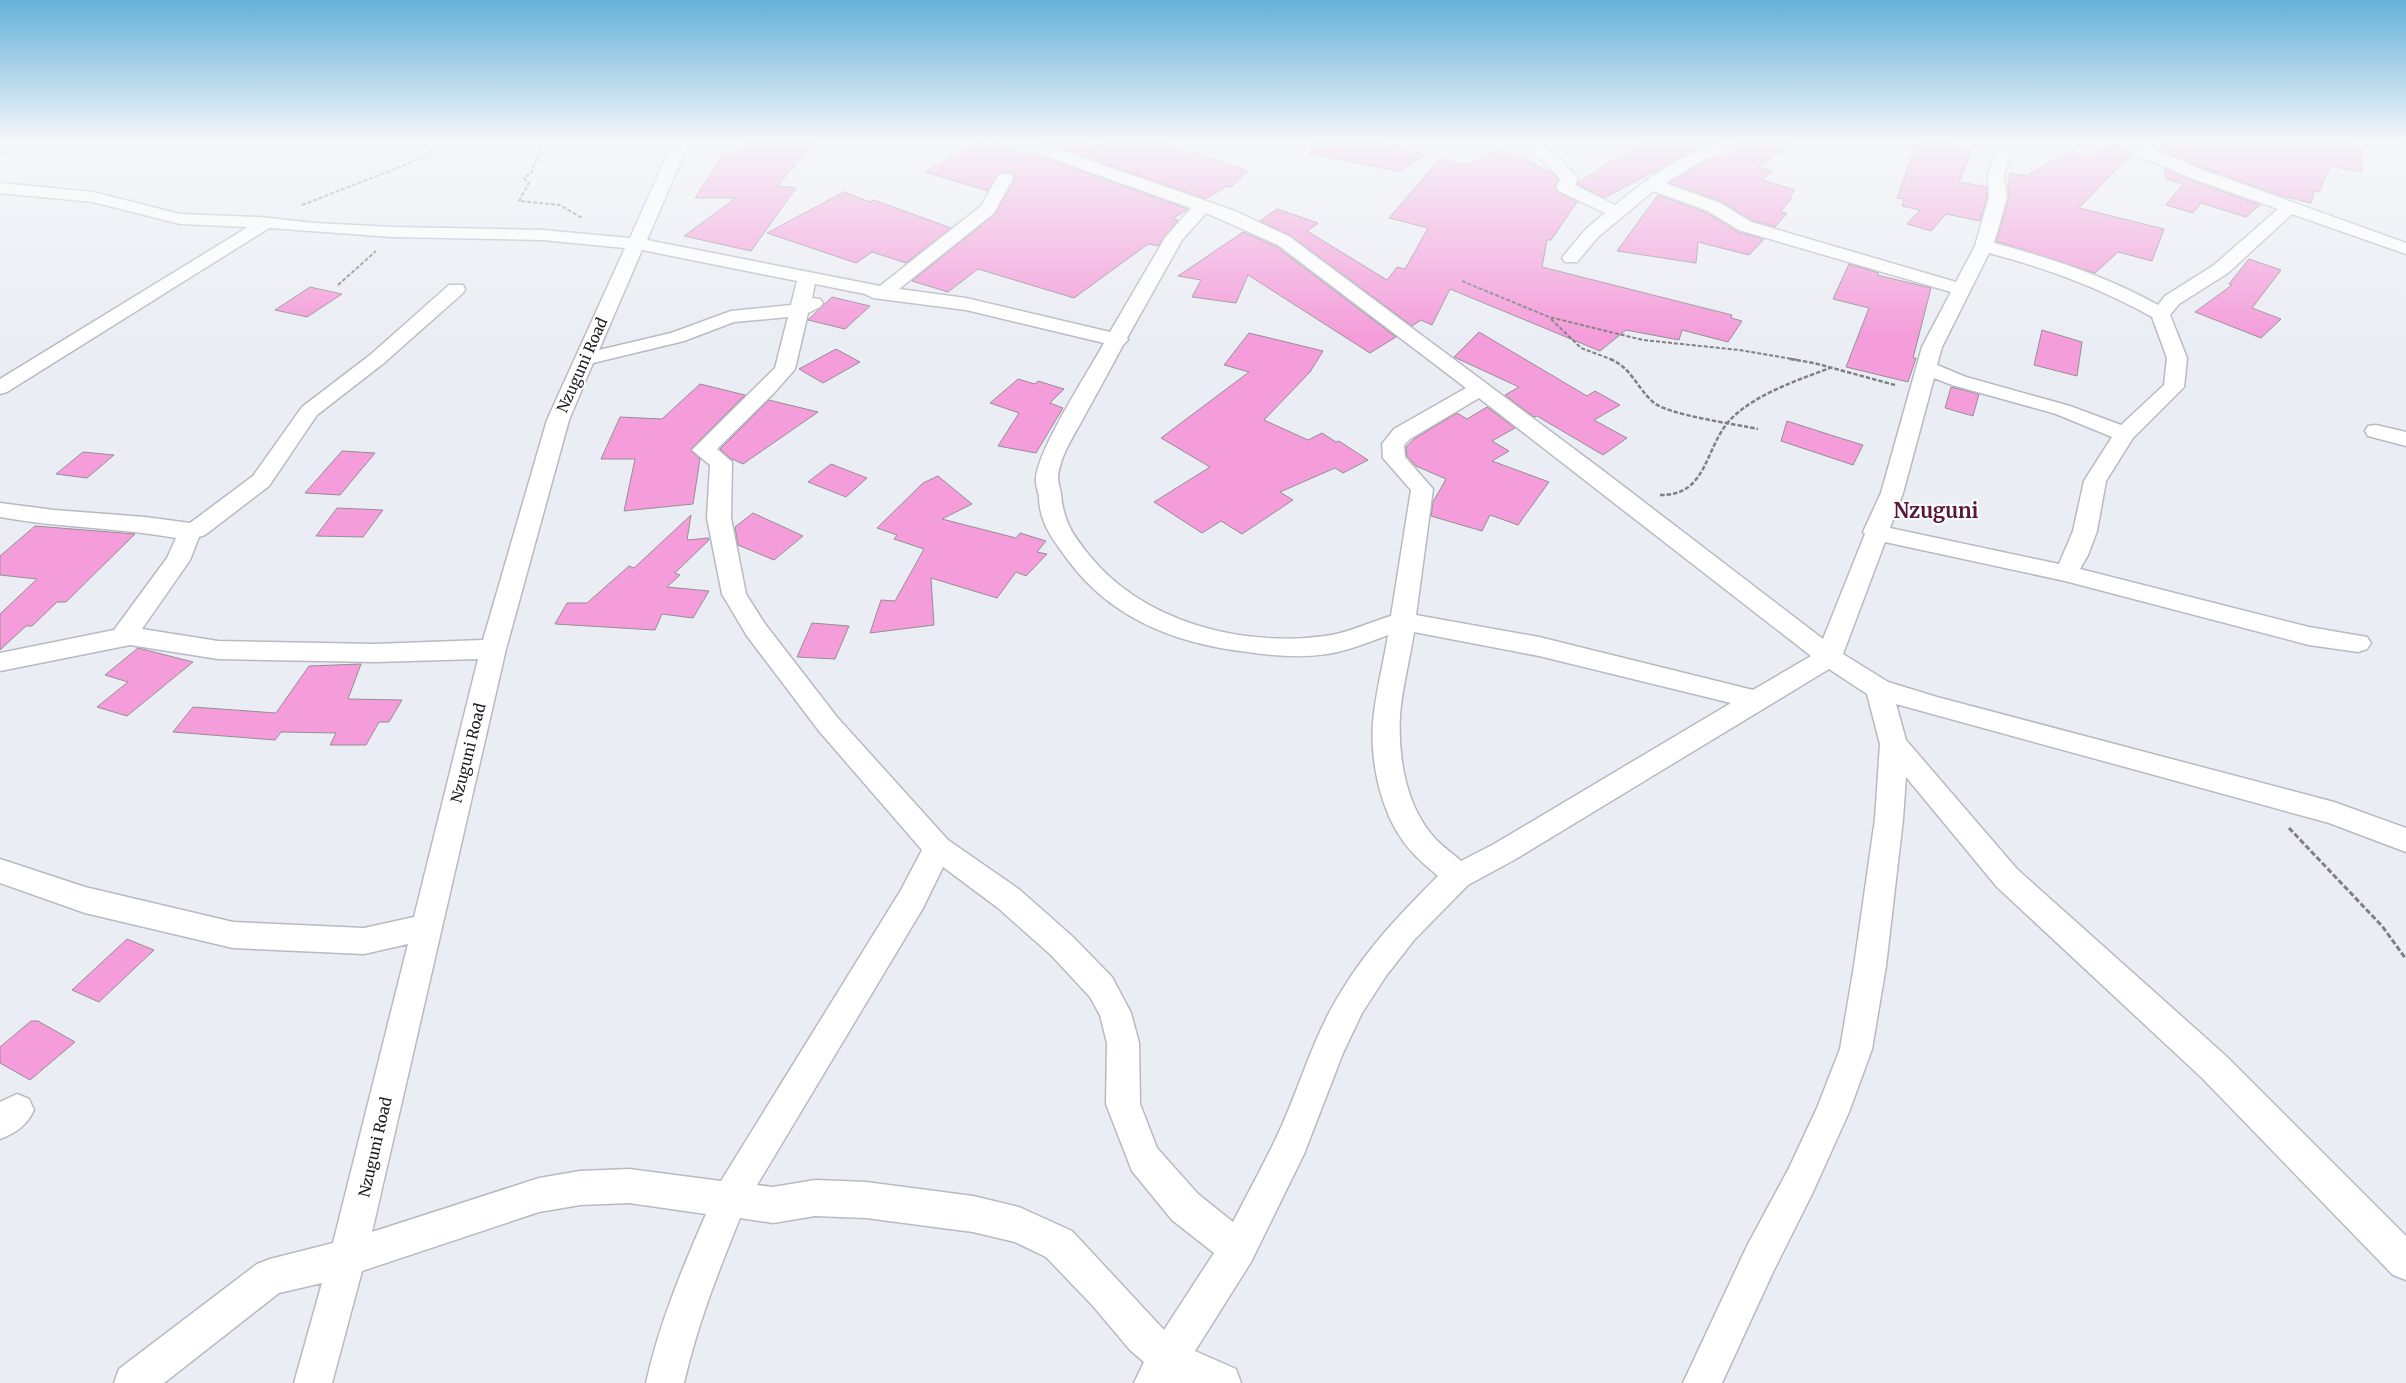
<svg xmlns="http://www.w3.org/2000/svg" width="2406" height="1383" viewBox="0 0 2406 1383" font-family="Merriweather,serif">
	<rect width="100%" height="100%" fill="#ebedf4"/>
	<!-- building -->
	<g fill="#f49dda" stroke="#958f93">
		<path d="M748,142H815L777,186L796,188L751,251L684,236L736,198H695L725,152H736Z"/>
		<path d="M980,142L991,145L996,142L1025,154L1029,152L1188,209L1172,219L1178,220L1158,246L1148,244L1074,298L978,269L948,292L912,281L995,214L1015,179L1011,172H999L988,191L925,172Z"/>
		<path d="M1084,142L1099,148L1110,142H1160L1248,171L1231,187L1227,186L1206,199L1046,143Z"/>
		<path d="M1312,142H1378L1425,155L1399,171L1311,154Z"/>
		<path d="M1645,142H1720L1689,153L1604,198L1577,184L1614,159Z"/>
		<path d="M1743,142H1793L1758,167L1772,171L1762,180L1795,190L1789,197L1792,198L1780,212L1787,213L1775,227L1752,220L1721,201L1669,183L1706,161L1730,153Z"/>
		<path d="M1917,142H1939L1972,149L1959,182L1987,187V197L1980,221L1946,214L1931,231L1907,224L1920,210L1902,206L1904,199L1897,198Z"/>
		<path d="M2162,142H2342L2361,146L2362,172L2330,166L2319,192L2314,191L2311,203L2282,196L2204,168L2163,151Z"/>
		<path d="M2107,144L2131,154L2079,208L2164,229L2152,261L2118,252L2095,273L1996,241L2009,198L2008,187L2010,173L2027,176L2071,150L2089,157Z"/>
		<path d="M1503,149L1552,173L1559,179L1554,187L1558,192L1577,202L1551,240H1547L1542,267L1732,315L1731,318L1742,321L1728,342L1682,330L1679,340L1626,330L1600,351L1450,289L1432,325L1421,320L1412,326L1291,236L1260,221L1277,209L1318,223L1307,231L1387,280L1397,267L1405,269L1428,228L1389,218L1440,159L1465,165Z"/>
		<path d="M2165,169L2190,180L2260,205L2246,217L2201,203L2193,213L2166,205L2183,184L2166,179Z"/>
		<path d="M844,192L870,202L874,200L951,228L906,263L872,252L856,263L767,233Z"/>
		<path d="M1658,195L1707,213L1738,232L1764,239L1749,255L1698,242L1696,263L1617,251Z"/>
		<path d="M1243,232L1277,247L1396,337L1370,353L1248,275L1236,303L1192,297L1201,280L1178,276Z"/>
		<path d="M2249,259L2281,270L2252,308L2281,319L2261,338L2195,312L2232,285L2229,284Z"/>
		<path d="M1849,264L1879,273L1877,275L1931,288L1913,358H1916L1908,382L1846,367L1869,308L1833,299Z"/>
		<path d="M310,287L342,294L307,317L275,310Z"/>
		<path d="M832,297L870,306L845,329L808,320Z"/>
		<path d="M2042,330L2082,342L2077,376L2034,365Z"/>
		<path d="M1479,332L1587,396L1595,391L1620,405L1594,420L1627,438L1603,455L1537,416L1534,417L1505,395L1519,387L1454,357Z"/>
		<path d="M1249,333L1323,351L1310,372L1264,420L1308,440L1322,433L1336,442L1339,441L1368,460L1343,473L1335,468L1280,492L1293,500L1242,534L1221,521L1202,533L1154,502L1210,467L1161,438L1249,372L1224,365Z"/>
		<path d="M836,349L860,362L823,383L799,369Z"/>
		<path d="M1018,379L1035,384L1038,381L1064,389L1050,403L1063,408L1036,453L998,446L1019,413L990,403Z"/>
		<path d="M700,384L745,395L691,449V451L700,459L693,504L624,511L635,459H601L620,417L662,419Z"/>
		<path d="M1951,387L1979,394L1973,416L1945,408Z"/>
		<path d="M769,400L818,412L743,464L730,458L720,449Z"/>
		<path d="M1487,407L1515,428L1492,441L1509,451L1492,461L1549,482L1518,525L1490,515L1482,531L1431,516L1433,502L1446,479L1416,466L1407,456L1406,447L1414,439L1457,413L1467,419Z"/>
		<path d="M1787,421L1840,438L1863,445L1853,465L1781,441Z"/>
		<path d="M342,451L375,453L340,495L305,493Z"/>
		<path d="M83,452L114,455L87,478L56,474Z"/>
		<path d="M831,464L867,478L846,497L808,482Z"/>
		<path d="M938,476L972,504L942,519L1016,538L1020,533L1046,541L1037,552L1047,554L1026,576L1016,572L997,598L931,578L934,625L870,633L881,600L895,601L924,549L894,539L897,535L877,528L923,483Z"/>
		<path d="M337,508L383,510L363,537L316,536Z"/>
		<path d="M753,513L801,535L803,536L774,560L738,545L735,527Z"/>
		<path d="M691,515L687,540L709,538V540L675,573L680,575L667,587L709,591L693,618L662,614L655,630L555,624L567,603H587L629,566L634,568Z"/>
		<path d="M35,526L135,534L66,602H57L32,626H26L0,650V614L37,579L0,575V556Z"/>
		<path d="M812,623L849,626L835,659L797,657Z"/>
		<path d="M138,648L193,662L127,716L97,707L128,682L105,675Z"/>
		<path d="M361,664L348,699L402,700L389,722H379L366,745H330L336,733L281,732L275,740L173,732L193,707L276,713L309,666Z"/>
		<path d="M127,939L154,950L99,1002L72,990Z"/>
		<path d="M31,1021H38L75,1042L30,1080L0,1063V1047Z"/>
	</g>
	<g fill="none" stroke-linecap="round" stroke-linejoin="round">
		<defs>
			<g id="street">
				<path d="M25,142L23,145L0,154V143Z"/>
				<path d="M673,142H689L647,240L880,286L981,206L999,174H1011L1013,178L994,213L899,289L966,298L1110,332L1165,238L1191,208L1014,145L1012,142H1037L1235,211L1290,237L1601,469L1823,639L1865,534L1863,532L1881,493L1922,347L1951,292L1739,230L1708,211L1653,191L1598,237L1577,262H1565L1562,258L1565,254L1586,229L1605,213L1559,191L1556,187L1561,179L1543,162L1515,142H1535L1555,154L1578,178L1575,185L1615,205C1651,176 1694,142 1741,142L1729,152L1705,159L1665,183L1720,203L1751,222L1956,282L1975,246L1989,197L1988,175L1994,155L2002,142H2018L2010,155L2004,175L2007,197L1994,243C2050,258 2106,276 2158,305L2165,296L2214,265L2278,209L2191,178L2115,145L2113,142H2136L2203,170L2406,243V254L2292,214L2228,273L2179,304L2170,315L2187,358L2184,387L2133,438L2106,481L2097,531L2088,555L2080,569L2309,627L2367,637L2371,643L2367,649L2358,652L2309,645L2065,581L1885,542L1843,654L1888,682L1937,697L2334,802L2406,828V852L2329,823L1896,704L1906,740L2017,869L2226,1056L2406,1236V1280L2393,1275L2202,1078L1997,887L1906,777L1903,819L1886,966L1872,1049L1849,1112L1813,1192L1773,1272L1722,1383H1683L1747,1246L1789,1168L1817,1108L1840,1049L1854,966L1875,819L1880,744L1867,694L1829,669L1514,860L1468,885L1414,940L1386,976L1362,1013L1343,1053L1304,1154L1251,1262L1195,1351L1236,1369L1241,1383H1134L1144,1362L1130,1350L1093,1306L1046,1257L1015,1242L973,1232L866,1218L815,1216L773,1223L740,1218C718,1272 697,1326 684,1383H646C659,1324 682,1269 706,1214L629,1203L580,1205L539,1212L362,1271L332,1383H294L322,1283L279,1293L164,1383H114L119,1369L257,1264L270,1259L333,1243L408,944L364,954L233,948L85,913L0,883V859L85,887L233,922L364,928L414,917L478,659L375,662L218,659L130,645L0,671V653L114,630L167,558L176,538C117,527 58,528 0,517V503L54,510L145,517L190,523L253,476L302,407L370,355L449,285H463L465,289L463,293L384,363L317,415L269,486L205,535L199,537L190,560L142,629L218,641L375,644L483,640L547,420L625,248L542,240L393,237L269,228L7,392L0,394V379L248,227L180,224L93,202L0,193V183L93,192L180,214L259,217L315,223L393,227L542,230L630,238ZM1206,213L1278,245L1466,388L1394,429L1382,444L1383,458L1411,490L1391,616C1370,622 1348,633 1326,636C1242,647 1144,623 1089,555C1072,534 1064,522 1061,495C1061,489 1058,484 1058,477C1060,455 1075,434 1085,415C1098,391 1111,368 1123,345L1128,340L1127,338L1182,240ZM642,250L797,281L791,305L731,311L671,333L599,350ZM1989,253C2046,268 2100,288 2152,317L2167,358L2164,385L2121,425L2070,406L1966,377L1937,365L1942,347ZM815,284L865,294L873,298L966,310L1104,343C1089,371 1035,453 1036,481C1036,487 1038,491 1039,496C1039,522 1053,540 1068,560C1111,619 1177,644 1248,652C1274,656 1301,658 1327,654C1348,651 1369,642 1388,635C1384,661 1377,687 1374,713C1368,758 1381,820 1413,853C1421,862 1430,869 1438,876C1402,912 1367,948 1341,992C1313,1036 1300,1087 1278,1134C1264,1164 1248,1193 1233,1222L1198,1194L1157,1148L1140,1104L1139,1043L1131,1013L1112,977L1073,937L1020,890L948,840L837,717L765,624L746,594L731,518L732,462L717,449L774,393L795,369L808,313L820,307L823,303L820,299L812,298ZM788,317L775,368L692,450L710,465L707,518L722,594L747,636L819,731L922,850L901,890L721,1181L629,1169L580,1171L539,1178L372,1232L506,649L569,420L593,363L684,341L734,322ZM1934,378L1952,385L2056,414L2112,437L2084,481L2073,531L2059,564L1890,528L1903,493ZM1479,398L1811,656L1753,690L1539,637L1416,615L1433,489L1405,457L1404,445L1410,439ZM1414,632L1539,656L1731,703L1494,844L1461,861C1451,852 1440,845 1432,835C1405,803 1398,756 1400,715C1402,688 1410,659 1414,632ZM943,867L998,908L1051,955L1090,997L1100,1015L1107,1043L1106,1104L1132,1171L1172,1220L1214,1253L1164,1330L1072,1231L1019,1207L973,1196L866,1182L815,1180L773,1187L757,1185L923,908Z"/>
				<path d="M2376,425L2406,432V446L2368,436L2365,431L2368,426Z"/>
				<path d="M17,1094L29,1099L34,1110C27,1125 16,1133 0,1139V1102Z"/>
			</g>
		</defs>
		<!-- street casing -->
		<use href="#street" stroke="#b7bac0" stroke-width="3"/>
		<!-- path-far2 -->
		<g stroke="#7f8085" stroke-width="2" stroke-dasharray="4 2" stroke-linecap="butt">
			<path d="M544,142L531,173L524,178L529,183L519,201L560,205L582,218"/>
			<path d="M302,205L405,165L449,142"/>
			<path d="M1462,281L1549,317L1643,340L1739,350L1798,360"/>
			<path d="M338,285L376,251"/>
			<path d="M1551,319L1581,348L1613,360"/>
		</g>
		<!-- path-far1 -->
		<g stroke="#7f8085" stroke-width="2.5" stroke-dasharray="4.5 2" stroke-linecap="butt">
			<path d="M1610,359C1631,367 1637,388 1653,402C1667,415 1736,424 1758,429"/>
			<path d="M1790,359L1814,363L1895,385"/>
			<path d="M1660,495C1710,496 1704,443 1734,416C1759,393 1798,380 1830,368"/>
		</g>
		<!-- path -->
		<path stroke="#7f8085" stroke-width="3" stroke-dasharray="5.5 2.5" stroke-linecap="butt" d="M2289,828L2382,926L2406,959"/>
		<!-- street -->
		<use href="#street" fill="#fff" fill-rule="evenodd"/>
	</g>
	<!-- sky -->
	<linearGradient id="sky" x2="0" y2="1"><stop stop-color="#65b1da"/><stop offset="0.42" stop-color="#f6f7fa"/><stop offset="1" stop-color="#f6f7fa" stop-opacity="0"/></linearGradient>
	<rect width="2406" height="336" fill="url(#sky)"/>
	<g text-anchor="middle" dominant-baseline="central" stroke-width="4" stroke-linejoin="round" paint-order="stroke">
		<!-- street labels -->
		<g font-size="15" fill="#1b1c1f" stroke="#fff">
			<text transform="translate(582 365) rotate(-66)">Nzuguni Road</text>
			<text transform="translate(468 753) rotate(-76)">Nzuguni Road</text>
			<text transform="translate(375 1147) rotate(-77)">Nzuguni Road</text>
		</g>
		<!-- district labels -->
		<g font-size="20" font-weight="bold" fill="#581a3c" stroke="#fff">
			<text x="1936" y="510">Nzuguni</text>
		</g>
	</g>
</svg>
